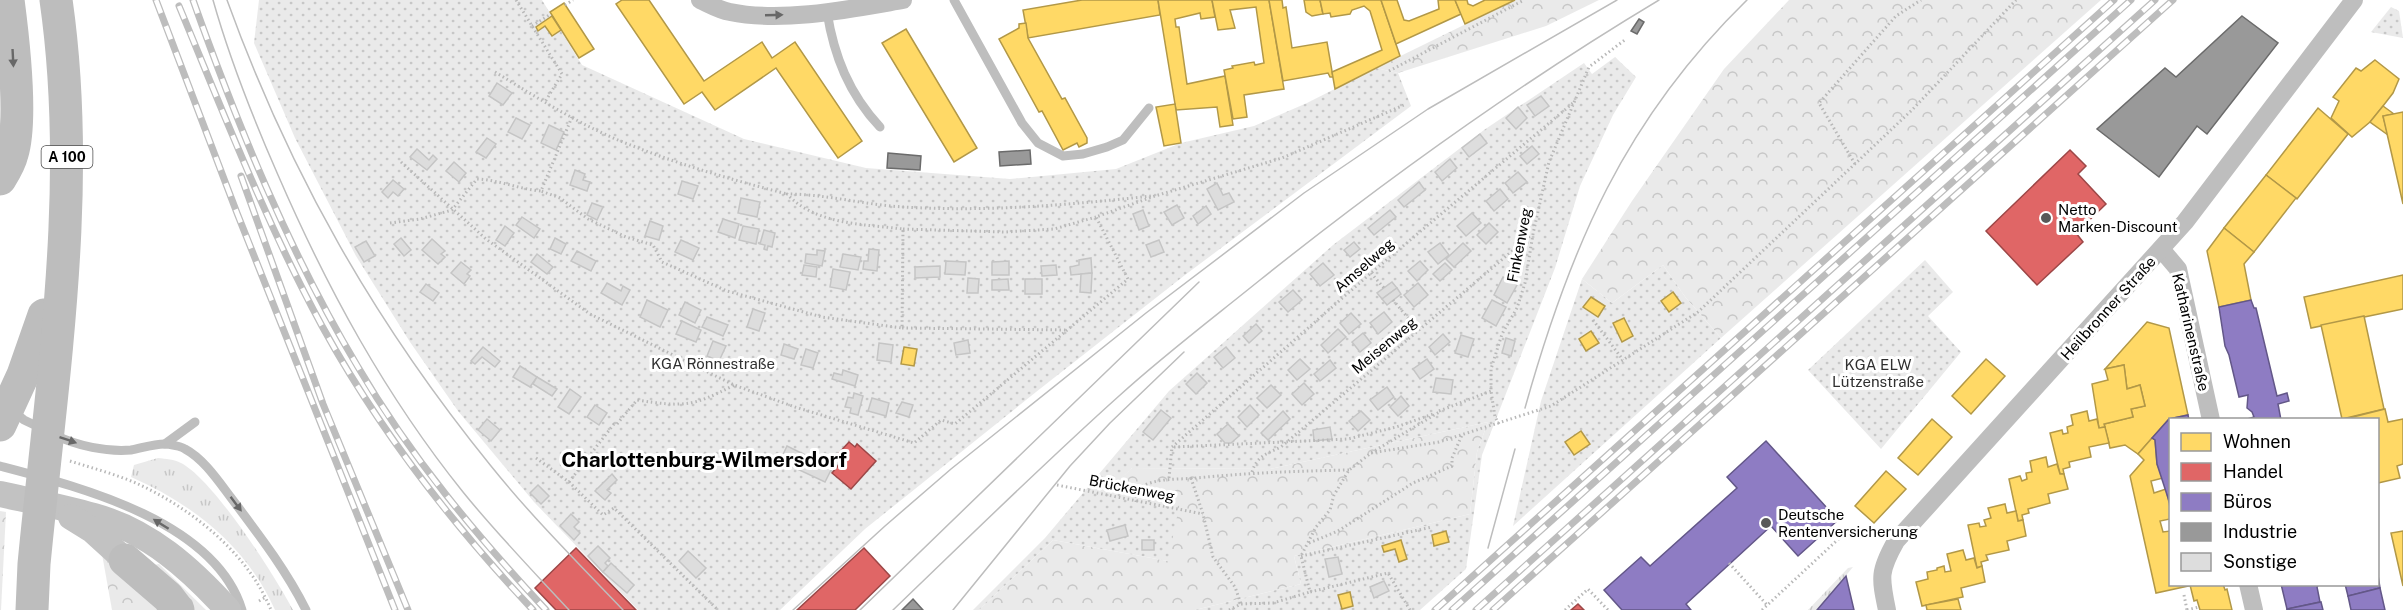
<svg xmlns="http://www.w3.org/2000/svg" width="2403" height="610" viewBox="0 0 2403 610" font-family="'Public Sans',sans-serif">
	<defs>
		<pattern id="grass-tufts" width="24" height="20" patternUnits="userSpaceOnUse" patternTransform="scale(1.5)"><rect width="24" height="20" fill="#eaeaea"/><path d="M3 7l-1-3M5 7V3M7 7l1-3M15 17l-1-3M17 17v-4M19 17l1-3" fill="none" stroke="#c7c7c7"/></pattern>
		<pattern id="forest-crowns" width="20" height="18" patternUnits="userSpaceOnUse" patternTransform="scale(1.5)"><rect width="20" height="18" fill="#eaeaea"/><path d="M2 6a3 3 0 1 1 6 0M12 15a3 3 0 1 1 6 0" fill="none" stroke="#c7c7c7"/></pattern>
		<pattern id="park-dots" width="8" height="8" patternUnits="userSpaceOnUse" patternTransform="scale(1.5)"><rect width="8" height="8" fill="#eaeaea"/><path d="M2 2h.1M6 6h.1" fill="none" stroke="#c7c7c7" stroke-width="1.8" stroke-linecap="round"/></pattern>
	</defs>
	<rect width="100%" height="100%" fill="#fff"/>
	<!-- grass -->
	<g fill="url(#grass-tufts)">
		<path d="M158,458C166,459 174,459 181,463C214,480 275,576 293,610H275C247,547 193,504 131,477L134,465Z"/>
		<path d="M1853,567L1817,610H1808L1848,568Z"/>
	</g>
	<!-- forest -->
	<g fill="url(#forest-crowns)">
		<path d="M1515,0H1599L1546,26L1398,73L1376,68Z"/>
		<path d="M1789,0H2101L1721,338L1686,298L1663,265L1612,303L1582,279L1632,201L1724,69Z"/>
		<path d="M1488,422L1477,452L1470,514L1294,556L1301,584L1195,610H979L1053,540L1168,561L1109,489L1132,468L1270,469Z"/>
		<path d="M0,511L6,512L1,610H0Z"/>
		<path d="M102,554L164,610H112Z"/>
		<path d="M159,564L206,610H188L149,566Z"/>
	</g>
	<!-- park -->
	<g fill="url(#park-dots)">
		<path d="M259,0H542L582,65L744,139L866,168L1010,179L1116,169L1181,143L1254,126L1307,103L1376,68L1398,73L1411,106L1185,275L1036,392L865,529L780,610H638L534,502L458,411L410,342L356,256L295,138L254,43Z"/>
		<path d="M2391,7L2399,11L2403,38L2371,32Z"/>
		<path d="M1615,57L1636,77L1613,115L1580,186L1555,268L1482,455L1466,569L1420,610H1195L1301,584L1294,556L1470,514L1477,452L1488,422L1270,469L1132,468L1110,489L1180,502L1168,561L1053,540L979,610H973L1045,538L1169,391L1333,245L1484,130L1584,63L1592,74Z"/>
		<path d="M1925,260L1953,292L1928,316L1961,352L1881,449L1808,370Z"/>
		<path d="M1663,265L1686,298L1721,338L1513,526L1541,401L1582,279L1612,303Z"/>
	</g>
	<!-- homes -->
	<g fill="#ffd966" stroke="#b29847" stroke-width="1.5">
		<path d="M622,0H649L704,81L762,42L772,58L795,42L862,141L838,158L776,68L715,110L702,92L684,104L616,4Z"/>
		<path d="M1082,0H1158L1160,15L1028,38L1023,10Z"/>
		<path d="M1158,0H1212L1215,17L1201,19L1200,13L1175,19L1176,27H1179L1187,84L1225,76L1233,125L1220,127L1217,107L1176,110Z"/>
		<path d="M1212,0H1269L1284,89L1244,95L1247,117L1233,119L1224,70L1233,68L1232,66L1254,62L1255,65L1264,63L1256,7L1230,10L1235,28L1218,30Z"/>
		<path d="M1269,0H1282L1283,8L1286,7L1292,48L1327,42L1333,77H1330L1328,73L1283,81Z"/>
		<path d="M1304,0H1320L1323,14L1312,16L1306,12Z"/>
		<path d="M1320,0H1381L1400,56L1335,89L1332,72L1382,50L1370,11L1364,6L1352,10L1350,14L1331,17L1330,13L1323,14Z"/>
		<path d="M1381,0H1397L1404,20L1409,21L1439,9L1438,0H1455L1461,14L1396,44Z"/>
		<path d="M1455,0H1467L1468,4L1473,6L1485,0H1515L1465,24Z"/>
		<path d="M564,3L594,49L579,58L550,12Z"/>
		<path d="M552,16L561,30L552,36L545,26L538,31L536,27Z"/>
		<path d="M1026,23L1028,38L1062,99L1065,98L1087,138V143L1079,147L1077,143L1063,150L1042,111L1039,112L999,39L1019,28V24Z"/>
		<path d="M906,29L977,148L954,162L882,43Z"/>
		<path d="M2375,60L2399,79L2393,93L2383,106L2370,122L2352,137L2331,118L2339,101L2333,97L2356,68L2361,71Z"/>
		<path d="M1175,104L1181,143L1164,146L1156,107Z"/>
		<path d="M2383,106L2394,114L2383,116L2388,135L2370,122Z"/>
		<path d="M2318,108L2348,134L2297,199L2266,175Z"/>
		<path d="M2403,112V204L2383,116Z"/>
		<path d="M2266,175L2296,198L2254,252L2224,228Z"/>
		<path d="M2224,228L2254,252L2244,264L2251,300L2219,307L2207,251Z"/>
		<path d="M2403,275V309L2311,328L2304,297Z"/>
		<path d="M1673,292L1681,303L1669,312L1661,301Z"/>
		<path d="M1591,297L1605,306L1598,317L1583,307Z"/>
		<path d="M2364,316L2384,409L2342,419L2321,325Z"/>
		<path d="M1624,318L1633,336L1622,342L1613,323Z"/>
		<path d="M2147,322L2169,328L2188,415L2169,419L2138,454L2125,445L2110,448L2104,424L2133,417L2131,409L2145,406L2140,385L2127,389L2124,365L2105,369Z"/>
		<path d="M1591,331L1599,343L1586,351L1579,339Z"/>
		<path d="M904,347L917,349L914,366L901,364Z"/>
		<path d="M1986,359L2005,376L1971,414L1952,396Z"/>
		<path d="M2124,365L2127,389L2140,385L2145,406L2131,409L2133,417L2104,424L2105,427L2099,428L2092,384L2108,380L2105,369Z"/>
		<path d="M2385,409L2388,422L2403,419V464L2397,466L2400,478L2378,483V420L2345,419Z"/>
		<path d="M2087,411L2089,421L2097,419L2099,428L2105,427L2109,443L2089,447L2091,457L2069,462L2070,467L2063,469L2064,474H2060L2050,433L2062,430L2063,434L2068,433L2067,427L2073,425L2071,415Z"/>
		<path d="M1932,419L1952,437L1918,475L1898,458Z"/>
		<path d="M1581,431L1590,444L1574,455L1565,442Z"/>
		<path d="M2152,438L2155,440L2157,464L2163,478L2151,481L2154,493L2166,489L2170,507V519L2160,521L2163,532L2170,531V584L2193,585L2156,593L2130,476L2144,460L2138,454Z"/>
		<path d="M2046,457L2048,467L2057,464L2060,474H2064L2068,489L2048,494L2050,503L2028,509L2029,513L2022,515L2023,520L2018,521L2009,479L2020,476L2022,481L2027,479L2026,473L2032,472L2030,461Z"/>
		<path d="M1886,471L1906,489L1874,523L1855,506Z"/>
		<path d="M2005,504L2007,513L2016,511L2018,521L2023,520L2026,536L2007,541L2009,550L1986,555L1988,560L1981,562L1982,566L1977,568L1968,525L1979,523L1980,527L1986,526L1984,520L1991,518L1988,508Z"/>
		<path d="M1446,531L1449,542L1434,546L1432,535Z"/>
		<path d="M2403,531V586L2391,533Z"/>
		<path d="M1401,540L1407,559L1399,562L1395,549L1384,552L1382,546Z"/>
		<path d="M1963,550L1966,560L1974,558L1977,568L1982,566L1985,582L1961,588L1963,597L1922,606L1916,582L1928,579L1927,572L1937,570V568L1944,566L1945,572L1951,571L1947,554Z"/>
		<path d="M2193,585L2223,584L2225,590L2227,589L2232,610H2200L2197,600L2194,601L2190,585Z"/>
		<path d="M1350,592L1353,606L1342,609L1338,595Z"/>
		<path d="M1958,599L1961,610H1927L1926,605Z"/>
	</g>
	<!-- shops -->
	<g fill="#e06666" stroke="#9d4747" stroke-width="1.5">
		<path d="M2070,150L2086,166L2078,174L2106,204L2076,233L2083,242L2037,285L1986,231Z"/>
		<path d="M849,442L855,447L857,444L876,461L851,489L832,473L843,460L837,455Z"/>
		<path d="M576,548L636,610H556L535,588Z"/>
		<path d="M864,548L890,576L855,610H797Z"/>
		<path d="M1578,604L1584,610H1571Z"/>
	</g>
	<!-- offices -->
	<g fill="#8e7cc3" stroke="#635788" stroke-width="1.5">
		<path d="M2251,300L2254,308H2256L2277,396L2287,393L2289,401L2278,404L2281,420H2244L2254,417L2252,412L2247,408L2248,395L2239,397L2229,355L2225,346L2219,307Z"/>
		<path d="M2188,415L2189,420H2170V504L2157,464L2155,440L2152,438L2169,419Z"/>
		<path d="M1766,441L1838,520L1798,556L1771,526L1686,604L1691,610H1622L1604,590L1641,557L1650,566L1737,488L1727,477Z"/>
		<path d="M2378,575L2380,588L2348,596L2345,584H2378Z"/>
		<path d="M1846,576L1854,610H1817Z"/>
		<path d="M2281,584H2319L2317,587L2320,602L2287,609Z"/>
		<path d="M2380,588L2385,610H2351L2348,596Z"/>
		<path d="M2321,602L2323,610H2287V609Z"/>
	</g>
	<!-- industry -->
	<g fill="#999" stroke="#6b6b6b" stroke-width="1.5">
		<path d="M2242,16L2278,43L2207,134L2197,126L2159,177L2097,129L2165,68L2176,77Z"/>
		<path d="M1639,19L1644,22L1637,34L1631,31Z"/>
		<path d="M1030,150L1031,164L1000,166L999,152Z"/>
		<path d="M888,153L921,156L920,170L887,168Z"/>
		<path d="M913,599L923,610H902Z"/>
	</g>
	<!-- building -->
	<g fill="#ddd" stroke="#c5c5c5" stroke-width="1.5">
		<path d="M497,83L512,93L503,105L489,96Z"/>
		<path d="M1541,96L1549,106L1535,116L1527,105Z"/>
		<path d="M1518,107L1527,118L1516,129L1506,118Z"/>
		<path d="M516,118L530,125L522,139L508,132Z"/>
		<path d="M549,125L564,132L556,150L541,143Z"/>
		<path d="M1480,134L1487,143L1469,157L1462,148Z"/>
		<path d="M487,138L496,144L486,158L476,152Z"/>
		<path d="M1532,146L1539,154L1527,164L1520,156Z"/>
		<path d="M417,149L429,160L433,155L437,159L427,170L410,157Z"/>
		<path d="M1450,159L1457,168L1442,181L1435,172Z"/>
		<path d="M454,162L466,173L459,182L446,171Z"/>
		<path d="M575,170L585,174L583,180L590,182L587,191L570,185Z"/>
		<path d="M1518,172L1527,182L1513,193L1505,183Z"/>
		<path d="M393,180L404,189L398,196L393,192L388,198L382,192Z"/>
		<path d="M682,181L698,186L693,199L678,194Z"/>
		<path d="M1419,182L1425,190L1404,207L1398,200Z"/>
		<path d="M1217,183L1223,195L1229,193L1234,202L1218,210L1207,189Z"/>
		<path d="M1500,189L1508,199L1494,211L1486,201Z"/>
		<path d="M741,198L760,202L757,217L738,213Z"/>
		<path d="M592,203L603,207L597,220L587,215Z"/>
		<path d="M1177,205L1184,218L1172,225L1164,212Z"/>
		<path d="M1206,206L1211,214L1198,224L1193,216Z"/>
		<path d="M1143,210L1149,226L1139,230L1133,214Z"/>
		<path d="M1390,210L1396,217L1374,235L1368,228Z"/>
		<path d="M1472,213L1481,223L1466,236L1457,226Z"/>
		<path d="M522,217L540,229L534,238L516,225Z"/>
		<path d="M723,219L739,224L735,238L718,232Z"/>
		<path d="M650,221L663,226L659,240L645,236Z"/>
		<path d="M1489,223L1498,232L1486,244L1477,235Z"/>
		<path d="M505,226L514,233L505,246L496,240Z"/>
		<path d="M743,226L759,229L756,244L739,240Z"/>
		<path d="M764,230L775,233L772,247L768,246L767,250L764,249L765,245L760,244Z"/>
		<path d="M401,238L411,250L404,256L394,244Z"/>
		<path d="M555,238L566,244L561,254L550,249Z"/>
		<path d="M432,239L445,251L441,254L445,257L438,264L422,250Z"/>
		<path d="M681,240L699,248L693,260L675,252Z"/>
		<path d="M1159,240L1164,252L1151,257L1146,245Z"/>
		<path d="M366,241L375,256L364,262L355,247Z"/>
		<path d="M1354,242L1360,249L1350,257L1344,250Z"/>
		<path d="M1440,243L1449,255L1438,264L1428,252Z"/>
		<path d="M1463,243L1471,251L1454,267L1446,259Z"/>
		<path d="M869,249L879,250L877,271L863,269L864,261H868Z"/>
		<path d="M817,250L825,251L822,266L805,263L806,254L817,255Z"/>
		<path d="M577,251L596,261L591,271L571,261Z"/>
		<path d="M537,254L553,267L547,274L531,262Z"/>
		<path d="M843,254L861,257L858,270L840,267Z"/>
		<path d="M1091,258L1092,273L1071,275L1070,267L1079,265V260Z"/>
		<path d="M946,261L966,262L965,275L945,274Z"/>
		<path d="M1009,261V275H992V262Z"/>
		<path d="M1420,261L1428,270L1417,281L1408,271Z"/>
		<path d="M461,262L471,270L467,274L470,276L464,284L451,273Z"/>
		<path d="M1323,263L1334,275L1320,286L1310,274Z"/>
		<path d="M1445,263L1452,270L1440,281L1433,274Z"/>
		<path d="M804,265L817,267L816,277L802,275Z"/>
		<path d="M1056,265L1057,275L1042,276L1041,266Z"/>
		<path d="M940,266V277L915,278V267Z"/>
		<path d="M833,269L850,272L846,290L830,287Z"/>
		<path d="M1092,273L1091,293L1080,292L1081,274Z"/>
		<path d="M1503,277L1517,285L1507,303L1494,295Z"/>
		<path d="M968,278L979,279L978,293H967Z"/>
		<path d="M1008,279L1009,290H992V280Z"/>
		<rect x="1025" y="279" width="17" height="15"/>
		<path d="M1392,282L1397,288L1382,299L1377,293Z"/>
		<path d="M607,283L621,291L623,286L630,290L622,305L601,293Z"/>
		<path d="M1418,283L1428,295L1414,307L1404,295Z"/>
		<path d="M426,284L439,293L433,301L420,292Z"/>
		<path d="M1397,288L1401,294L1387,305L1382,299Z"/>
		<path d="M1293,290L1302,300L1288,312L1279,302Z"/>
		<path d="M647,300L668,310L660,327L640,317Z"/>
		<path d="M1492,300L1506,307L1496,326L1482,318Z"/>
		<path d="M685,302L701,310L695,323L679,315Z"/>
		<path d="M753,309L765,313L759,331L747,327Z"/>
		<path d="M1384,312L1392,322L1378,334L1370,323Z"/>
		<path d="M1351,313L1361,324L1349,334L1340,323Z"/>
		<path d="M707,317L728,325L723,336L702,327Z"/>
		<path d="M682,321L701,330L696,342L676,334Z"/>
		<path d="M1256,324L1262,331L1249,343L1243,336Z"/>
		<path d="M1338,329L1346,337L1328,353L1321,345Z"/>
		<path d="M1363,333L1371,343L1360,352L1352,342Z"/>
		<path d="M1443,334L1450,342L1435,355L1429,347Z"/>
		<path d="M1461,335L1474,339L1468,357L1455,353Z"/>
		<path d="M1506,338L1515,341L1511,356L1502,353Z"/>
		<path d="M968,340L970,353L956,355L954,343Z"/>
		<path d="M713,341L726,346L719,361L707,356Z"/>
		<path d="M879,343L893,345L891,362L877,360Z"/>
		<path d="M784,344L798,349L794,359L781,355Z"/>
		<path d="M483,347L500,361L495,367L482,357L475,364L471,361Z"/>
		<path d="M1226,347L1235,358L1223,368L1214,357Z"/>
		<path d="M806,349L818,353L813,368L801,365Z"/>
		<path d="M1300,359L1310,369L1297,380L1288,370Z"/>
		<path d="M1427,359L1434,369L1420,379L1413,369Z"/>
		<path d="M1330,360L1336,368L1320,381L1314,374Z"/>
		<path d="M520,366L537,377L530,387L513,377Z"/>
		<path d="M843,370L858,375L855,386L832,379L834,373L842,375Z"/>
		<path d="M1197,373L1207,383L1196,394L1186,384Z"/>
		<path d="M537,377L557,389L552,396L533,384Z"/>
		<path d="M1436,378L1453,380L1451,394L1433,392Z"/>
		<path d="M1304,383L1314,394L1302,405L1292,394Z"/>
		<path d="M1271,385L1281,395L1267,408L1257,398Z"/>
		<path d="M1387,387L1394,397L1378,410L1370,400Z"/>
		<path d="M570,389L581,397L569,414L558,407Z"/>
		<path d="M854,393L863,396L858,415L850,413L851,408L845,407L848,397L853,398Z"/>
		<path d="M1401,396L1409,406L1398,416L1390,407Z"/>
		<path d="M872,398L889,403L886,416L868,411Z"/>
		<path d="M902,402L913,405L909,417L896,413Z"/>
		<path d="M595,405L607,413L599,425L587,417Z"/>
		<path d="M1250,405L1259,415L1247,427L1238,417Z"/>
		<path d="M1161,410L1171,418L1153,440L1143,432Z"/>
		<path d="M1283,411L1290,419L1268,440L1261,433Z"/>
		<path d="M1361,411L1370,420L1358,431L1349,421Z"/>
		<path d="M487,419L500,430L491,441L478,430Z"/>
		<path d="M1228,424L1239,436L1231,443H1225L1217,434Z"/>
		<path d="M1330,427L1332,439L1314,441L1313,430Z"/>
		<path d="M787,446L832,468L825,482L780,461Z"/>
		<path d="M612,474L617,480L607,490L611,493L605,500L595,491Z"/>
		<path d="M538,485L549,496L541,504L530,493Z"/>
		<path d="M571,514L579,522L574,527L580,533L574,540L560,526Z"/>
		<path d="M1125,525L1128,536L1110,541L1107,530Z"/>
		<rect x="1142" y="540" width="12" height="10"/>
		<path d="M598,546L610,558L605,563L608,566L603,572L588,556Z"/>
		<path d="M688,551L706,568L696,578L679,561Z"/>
		<path d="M1338,557L1342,574L1329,577L1325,559Z"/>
		<path d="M611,563L634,585L627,593L603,572Z"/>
		<path d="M1384,581L1389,591L1374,598L1370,587Z"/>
	</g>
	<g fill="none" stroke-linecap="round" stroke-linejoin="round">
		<!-- path -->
		<g stroke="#b8b8b8" stroke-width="3" stroke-dasharray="1.5 3" stroke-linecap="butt">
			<path d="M516,0L562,74L545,102"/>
			<path d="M565,5L573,0"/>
			<path d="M532,26L551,14"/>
			<path d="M1389,71L1524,0"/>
			<path d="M495,72C538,98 581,126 628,144C680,165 733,180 787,194"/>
			<path d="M572,117L541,191L560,198L588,219L626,237L653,245L662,262L727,291L822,317L902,328L903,229C863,224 816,225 787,194C826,194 865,205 904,207C987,212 1068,205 1151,196"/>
			<path d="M401,162L486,239L590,314L734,385L795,407L914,443L941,420L955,424L1128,279L1096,217L1155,196L1282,158L1404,105"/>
			<path d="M1855,164L1819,103L1896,16L1921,0"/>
			<path d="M390,223L420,219L452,210L477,179C499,180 519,189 541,191"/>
			<path d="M903,229L1005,232L1054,229L1096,217"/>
			<path d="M1371,273L1384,288"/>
			<path d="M1393,300L1419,331"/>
			<path d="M1593,320L1623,360"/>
			<path d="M902,328L1067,330"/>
			<path d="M1439,411L1491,391"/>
			<path d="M1499,424L1495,417L1491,391V369L1502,334L1517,308L1525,283L1533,234L1549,162L1589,67L1626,39"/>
			<path d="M1172,447L1371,273L1573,103"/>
			<path d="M1174,447L1348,439L1396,427L1433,414"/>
			<path d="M1371,453L1439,442L1551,406L1698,312L1912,110L2016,0"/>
			<path d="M536,458L569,482L603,515L614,508L718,610"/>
			<path d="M70,461C92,468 115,474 136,483C191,508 248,553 271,610"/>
			<path d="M1252,472C1257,456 1266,454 1281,447L1531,235"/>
			<path d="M1169,478L1172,447"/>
			<path d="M1191,478L1203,514L1213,557L1235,587L1241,604"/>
			<path d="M569,482L614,424H617L637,400C682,407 693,407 734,385"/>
			<path d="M1057,485L1203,514"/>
			<path d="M1136,502L1137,490C1153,477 1177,480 1196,478C1247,473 1297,471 1349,470"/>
			<path d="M1309,543L1338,531L1413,483L1452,466V458L1462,435"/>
			<path d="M1301,556L1432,527"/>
			<path d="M1729,563L1767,605"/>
			<path d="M2184,595L2187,610"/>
			<path d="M259,601L266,597"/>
			<path d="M1229,610L1241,604L1273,603L1310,592"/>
			<path d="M1410,610L1388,573L1310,592L1301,556L1316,527L1330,510L1334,495L1349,470L1371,453L1441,411"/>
			<path d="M1565,610L1588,589L1608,610"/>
			<path d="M1762,610L1846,532L1879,537"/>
			<path d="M2187,610L2199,607"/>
		</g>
		<!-- service -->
		<g stroke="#bebebe" stroke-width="9">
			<path d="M954,0L1022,123L1038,143L1063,156L1083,154L1107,147L1123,140L1149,108"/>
			<path d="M827,12C834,56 849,94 880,127"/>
			<path d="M13,411L24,420L43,429"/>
			<path d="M55,435C77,446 107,452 131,450C142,448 156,443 167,444C173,445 181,446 185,449C204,459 219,482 232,499C259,535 286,570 306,610"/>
			<path d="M165,444L195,422"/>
			<path d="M0,466C80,487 215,521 242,610"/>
		</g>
		<!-- minor -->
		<g stroke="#bebebe" stroke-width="18">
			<path d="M700,0C709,4 719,10 730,12C782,23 851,9 903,0"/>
			<path d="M2161,249L2178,269L2211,420"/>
			<path d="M2248,584L2254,610"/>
			<path d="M1887,610C1880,577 1879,571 1896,541L2185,222L2354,0"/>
		</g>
		<!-- secondary -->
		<g stroke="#c2c2c2" stroke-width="26">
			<path d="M0,494C31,501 63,507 94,516C149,531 191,569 228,610"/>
			<path d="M71,517L92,530L125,560"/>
		</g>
		<!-- motorway -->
		<g stroke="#bdbdbd" stroke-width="33">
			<path d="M0,179C5,171 10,163 12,154C23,119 13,38 8,0"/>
			<path d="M0,425L23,375L44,315"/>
			<path d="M125,560L168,597L178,610"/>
			<path d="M32,610L34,564C52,377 83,187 56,0"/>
		</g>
		<!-- tram -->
		<g stroke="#bdbdbd" stroke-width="1.5">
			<path d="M213,0C230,60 253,118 278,175C327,288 385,395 463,492C496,533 533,571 569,610"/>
			<path d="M227,0C290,174 375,323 491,466C532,517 578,563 623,610"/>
			<path d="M1525,408C1570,247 1625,119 1747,0"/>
			<path d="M1488,548L1515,449"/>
			<path d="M793,610L885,526L951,469L1146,313L1304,193L1428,109L1617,0"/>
			<path d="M860,610L1199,282"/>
			<path d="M893,610C968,538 1042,465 1119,396C1164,355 1213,318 1260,280C1389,177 1517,85 1659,0"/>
			<path d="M953,610L1070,466L1110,423L1184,352"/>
		</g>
		<defs>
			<g id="rail">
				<path d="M156,0L237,213L395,610"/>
				<path d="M193,0C238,126 289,252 358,367C410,456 476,535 546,610"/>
				<path d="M179,6C224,114 266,223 322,326C379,430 452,524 533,610"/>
				<path d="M241,176L323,404L408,610"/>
				<path d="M1435,610L2114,0"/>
				<path d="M1452,610L2131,0"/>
				<path d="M1476,610L2155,0"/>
				<path d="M1493,610L2173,0"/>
			</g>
		</defs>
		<!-- rail casing -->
		<use href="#rail" stroke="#bdbdbd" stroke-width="7"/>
		<!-- rail -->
		<use href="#rail" stroke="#fff" stroke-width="4.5" stroke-dasharray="14" stroke-linecap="butt"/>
	</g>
	<!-- one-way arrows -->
	<defs><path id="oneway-solid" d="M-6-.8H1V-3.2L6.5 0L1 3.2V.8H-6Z" transform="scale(1.5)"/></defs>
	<g fill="#686868">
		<use href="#oneway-solid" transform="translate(774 15) rotate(-2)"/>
		<use href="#oneway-solid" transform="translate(13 58) rotate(87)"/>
		<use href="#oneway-solid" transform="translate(68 440) rotate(19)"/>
		<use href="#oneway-solid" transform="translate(236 504) rotate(53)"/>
		<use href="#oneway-solid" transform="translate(161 524) rotate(-148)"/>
	</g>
	<!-- markers -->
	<g fill="#595959" stroke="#fff" stroke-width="2">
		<circle cx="2046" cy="218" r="6"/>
		<circle cx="1766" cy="523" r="6"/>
	</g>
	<g text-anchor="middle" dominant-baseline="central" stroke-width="6" stroke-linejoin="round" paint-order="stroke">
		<!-- shield labels -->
		<rect fill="#fff" stroke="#4c4c4c" stroke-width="1.5" x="41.5" y="146" width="51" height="22" rx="4.5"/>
		<g font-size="14" font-weight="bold" fill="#000">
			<text x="67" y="157">A 100</text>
		</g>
		<!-- poi labels -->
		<g font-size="15" fill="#000" stroke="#fff" text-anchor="start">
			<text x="2058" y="209">Netto<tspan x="2058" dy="17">Marken-Discount</tspan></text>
			<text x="1778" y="514">Deutsche<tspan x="1778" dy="17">Rentenversicherung</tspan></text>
		</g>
		<!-- street labels -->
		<g font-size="15" fill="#000" stroke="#fff">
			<text transform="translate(1519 245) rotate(-79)">Finkenweg</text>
			<text transform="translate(1364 265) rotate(-41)">Amselweg</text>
			<text transform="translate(2108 308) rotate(-48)">Heilbronner Straße</text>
			<text transform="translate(2191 332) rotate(77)">Katharinenstraße</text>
			<text transform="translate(1384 345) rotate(-40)">Meisenweg</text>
			<text transform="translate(1132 488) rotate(11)">Brückenweg</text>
		</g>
		<!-- park labels -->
		<g font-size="15" fill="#303030" stroke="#fff">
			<text x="713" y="363">KGA Rönnestraße</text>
			<text x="1878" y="364">KGA ELW<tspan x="1878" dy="17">Lützenstraße</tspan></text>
		</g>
		<!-- district labels -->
		<g font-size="21" font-weight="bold" fill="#000" stroke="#fff">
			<text x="704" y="459">Charlottenburg-Wilmersdorf</text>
		</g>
	</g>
	<!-- legend -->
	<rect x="2169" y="418" width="210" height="168" fill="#ffffff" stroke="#999999" stroke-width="1.5"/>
	<rect x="2181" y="433" width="30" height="18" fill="#ffd966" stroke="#999999" stroke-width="1.5"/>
	<text x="2223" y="448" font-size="18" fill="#000000">Wohnen</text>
	<rect x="2181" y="463" width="30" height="18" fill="#e06666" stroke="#999999" stroke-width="1.5"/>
	<text x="2223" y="478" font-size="18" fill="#000000">Handel</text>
	<rect x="2181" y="493" width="30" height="18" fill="#8e7cc3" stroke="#999999" stroke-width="1.5"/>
	<text x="2223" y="508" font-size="18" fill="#000000">Büros</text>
	<rect x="2181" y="523" width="30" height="18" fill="#999999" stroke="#999999" stroke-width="1.5"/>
	<text x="2223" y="538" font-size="18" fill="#000000">Industrie</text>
	<rect x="2181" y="553" width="30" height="18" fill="#dddddd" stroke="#999999" stroke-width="1.5"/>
	<text x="2223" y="568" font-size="18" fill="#000000">Sonstige</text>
</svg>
